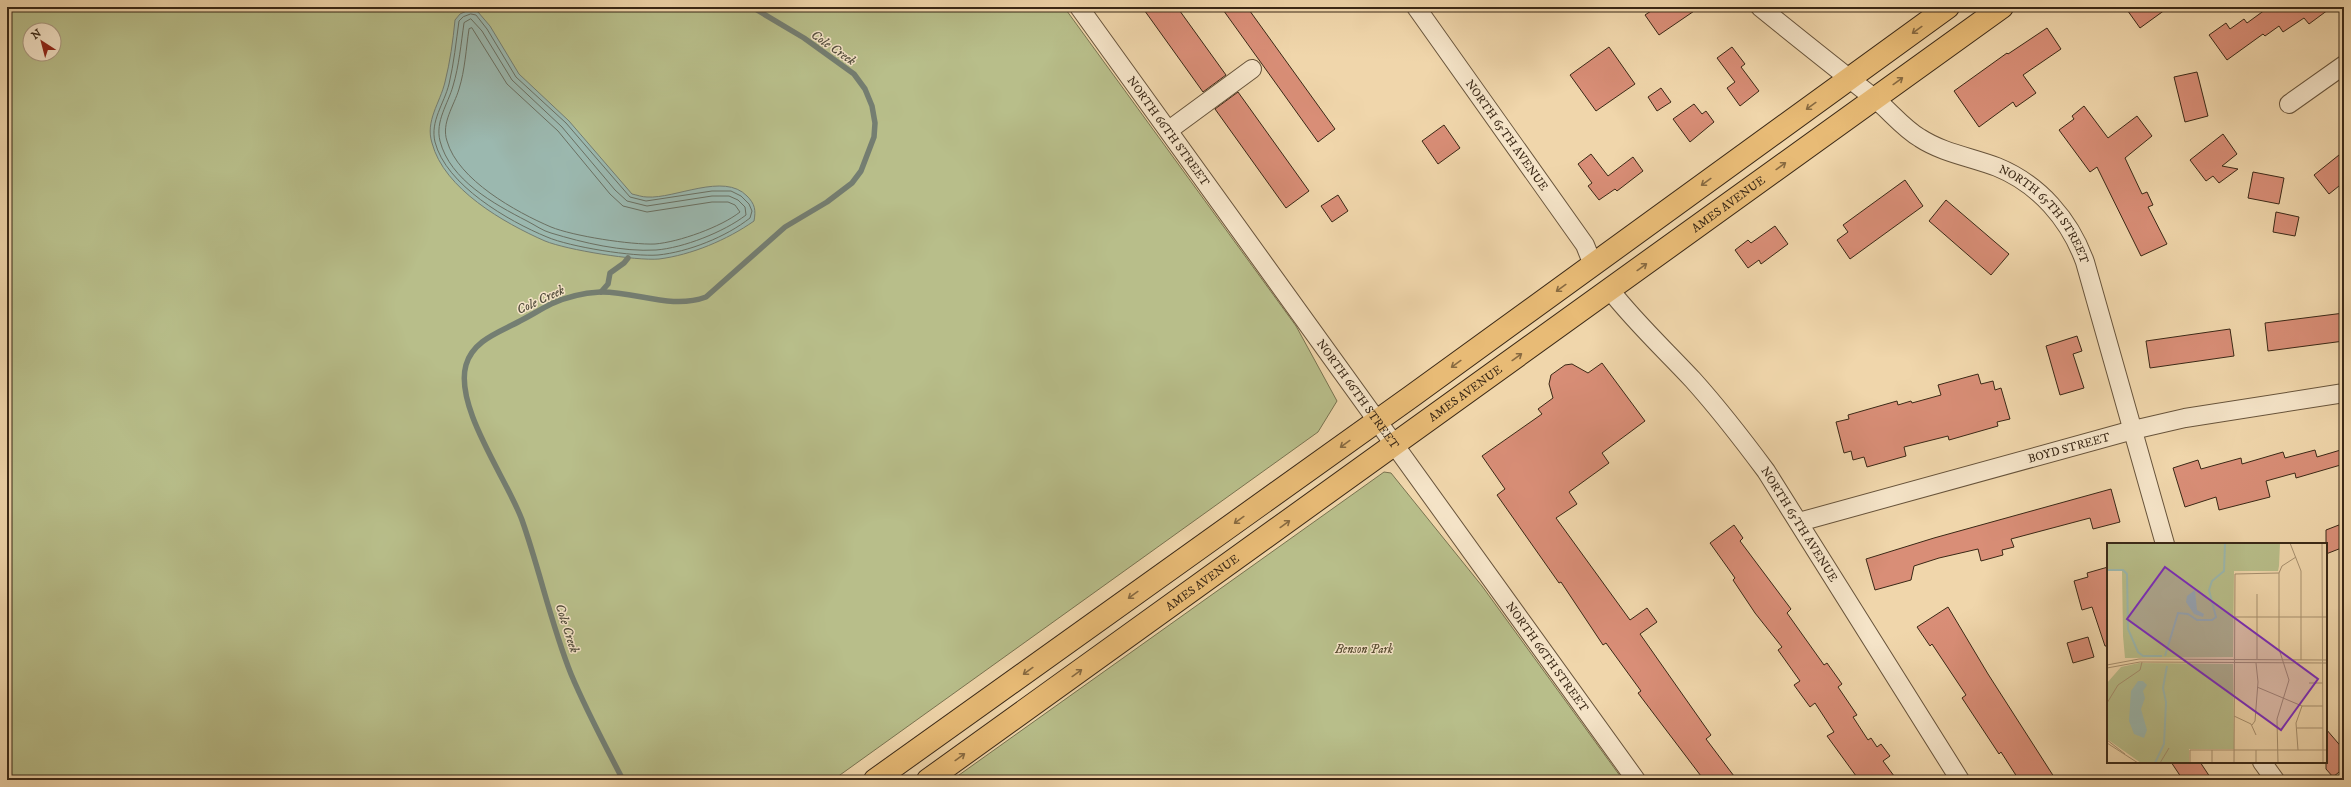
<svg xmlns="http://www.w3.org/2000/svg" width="2351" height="787" font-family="'IM FELL DW Pica',serif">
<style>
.green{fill:#b8be8a;stroke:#797350;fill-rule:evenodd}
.water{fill:#9bb8af;stroke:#747e72}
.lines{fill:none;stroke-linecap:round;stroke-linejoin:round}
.shore{stroke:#6a7062;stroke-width:1}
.stream{stroke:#747e72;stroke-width:5.5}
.building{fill:#d98e77;stroke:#3a2816}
.minor-casing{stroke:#68543b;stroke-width:20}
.major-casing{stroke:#3a2816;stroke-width:24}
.minor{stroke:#f5e4c8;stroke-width:18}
.major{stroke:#e8bb76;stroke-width:22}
.oneway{stroke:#886a41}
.labels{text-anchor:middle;stroke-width:3;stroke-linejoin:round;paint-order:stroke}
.street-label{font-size:12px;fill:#3a2816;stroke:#f5e4c8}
.park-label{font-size:12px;font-style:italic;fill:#5a4e33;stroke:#f5e4c8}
.water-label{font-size:13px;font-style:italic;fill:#524c3c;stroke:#f5e4c8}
.inset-river{fill:none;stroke:#9bb8af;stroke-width:2}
.inset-road{fill:none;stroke:#a7906f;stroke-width:1}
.view{fill:#7b2cbf;fill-opacity:0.15;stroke:#7b2cbf;stroke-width:2}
.inset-edge{fill:none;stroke:#3a2816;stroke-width:2}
</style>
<rect width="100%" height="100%" fill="#f0d6ab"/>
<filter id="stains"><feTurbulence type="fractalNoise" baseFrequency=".005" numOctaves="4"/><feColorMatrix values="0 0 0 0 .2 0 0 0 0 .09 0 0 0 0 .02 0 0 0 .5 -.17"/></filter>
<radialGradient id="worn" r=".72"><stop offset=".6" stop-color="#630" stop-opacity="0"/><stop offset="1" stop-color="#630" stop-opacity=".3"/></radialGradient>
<g class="green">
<path d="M7,7H1064L1296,326L1337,401L1318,432L833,780H7ZM30,30H54V54H30Z"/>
<polygon points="1384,472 1391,473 1482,586 1623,780 952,780"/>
</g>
<path class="water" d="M471,9L478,12L490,26L519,74L569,121L632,194C637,195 642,197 647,197C675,199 724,172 747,196C755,204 756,210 754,221C727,240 691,255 659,259C636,261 567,250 545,241C504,223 444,189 432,143C425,121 440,103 445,82C450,62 453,41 455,20L460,14Z"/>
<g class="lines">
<g class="shore">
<path d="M471,14L476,15L487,29L516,77L566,123L630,197L646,201L712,191H731L741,196L749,204L752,211L750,218C726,237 688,252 658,255C634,257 570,247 547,237C508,221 446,185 435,142C430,121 444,104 449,84C454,63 456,42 459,21L463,17Z"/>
<path d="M471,19L482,31L512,80L562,127L615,190L627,201L647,206L712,196H729L738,200L745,207L746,215C724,232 683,248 656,250C622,252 584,243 551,233C543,231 535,225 527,221C494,204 450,180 440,141C435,121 448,104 453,86C459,66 461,44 464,23Z"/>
<path d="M472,28L507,84L558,131L610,194L623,206L647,212L712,202H728L735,205L740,212C721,227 679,242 655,244C631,245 573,236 551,227C516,212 458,180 447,141C441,123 454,106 459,89C465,70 466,49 469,29Z"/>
</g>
<g class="stream">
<polyline points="601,292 608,284 610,273 624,263 628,258"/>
<path d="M623,780C605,745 586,710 571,674C551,624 540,571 522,520C507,479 454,407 466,365C473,340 500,332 520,321C530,316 541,309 551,304C566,297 583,293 600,292C635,291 671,310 706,297L785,227L827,202L852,183L861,171L874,137L875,123L872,106L865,89L854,74L804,38L752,7"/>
</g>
</g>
<g class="building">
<polygon points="1142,7 1177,7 1226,75 1203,92"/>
<polygon points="1221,7 1247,7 1335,129 1318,142"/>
<polygon points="1657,7 1700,7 1659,35 1645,15"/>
<polygon points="2125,7 2169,7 2140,28"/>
<polygon points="2269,7 2332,7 2309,24 2304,18 2283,32 2279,26 2265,36 2263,34 2227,60 2209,35 2226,23 2230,29 2244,19 2247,23"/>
<polygon points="2047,28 2061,49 2023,75 2036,93 2016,107 2013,102 1979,127 1954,91 2007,53 2008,54"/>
<polygon points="1609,47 1635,84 1596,111 1570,75"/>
<polygon points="1732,47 1745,64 1741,67 1759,91 1740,106 1727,88 1735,82 1717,58"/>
<polygon points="2197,72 2208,116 2185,122 2174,77"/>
<polygon points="1661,88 1671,102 1657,111 1648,97"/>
<polygon points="1238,92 1309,191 1286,208 1215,109"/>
<polygon points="1694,104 1702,114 1706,111 1714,122 1690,142 1673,119"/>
<polygon points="2084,106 2108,138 2137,116 2152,136 2125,158 2142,194 2147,192 2153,205 2148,207 2167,244 2141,256 2097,167 2090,172 2059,130 2074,119 2072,116"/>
<polygon points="1444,125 1460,148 1438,164 1422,141"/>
<polygon points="2223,134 2237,154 2222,166 2238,169 2219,183 2213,176 2206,181 2190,160"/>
<polygon points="2344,151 2344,182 2329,194 2314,175"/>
<polygon points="1591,154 1608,176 1633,157 1643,171 1617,191 1615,189 1599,200 1588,186 1592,183 1578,164"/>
<polygon points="2253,172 2284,178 2279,204 2248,198"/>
<polygon points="1905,180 1923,206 1850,259 1837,240 1848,232 1843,225"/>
<polygon points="1338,195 1348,211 1332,222 1321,206"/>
<polygon points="1946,200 2009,254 1991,275 1929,221"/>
<polygon points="2276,212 2299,217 2295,236 2273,232"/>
<polygon points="1775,226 1788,244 1761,264 1759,260 1748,268 1735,250 1748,240 1751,243"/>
<polygon points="2344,313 2344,341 2268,351 2265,323"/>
<polygon points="2230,329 2234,356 2150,368 2146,341"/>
<polygon points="2077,336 2082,351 2073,354 2084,388 2060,395 2046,346"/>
<polygon points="1602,363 1645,421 1602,453 1609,463 1569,492 1577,504 1556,518 1630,620 1647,608 1657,622 1640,634 1711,735 1706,739 1737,780 1704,780 1638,693 1641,691 1606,643 1603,645 1561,582 1559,583 1497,495 1505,489 1482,456 1542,414 1538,409 1553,398 1549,384 1551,375 1565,365 1572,364 1588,373"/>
<polygon points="1978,374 1981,384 1993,381 1995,390 2001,388 2010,419 1997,422 1998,426 1949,440 1948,436 1904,447 1906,456 1867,467 1864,457 1853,460 1851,451 1844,453 1836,422 1849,419 1848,415 1897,401 1898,405 1911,401 1912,403 1941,395 1938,385"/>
<polygon points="2344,449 2344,464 2296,478 2295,473 2266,481 2270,497 2219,510 2216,497 2185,507 2173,468 2198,460 2201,469 2241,458 2242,464 2283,452 2285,458 2315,450 2317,457"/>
<polygon points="2111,489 2120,522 2093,529 2090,518 2011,539 2014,547 2002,550 2003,555 1981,561 1978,549 1939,558 1914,566 1911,580 1875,590 1866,559 1934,538"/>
<polygon points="2344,523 2344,547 2326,554 2326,530"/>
<polygon points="1734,525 1743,538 1740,541 1791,609 1787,613 1824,665 1827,663 1842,684 1838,687 1857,715 1853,717 1868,740 1871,738 1877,747 1881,744 1890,756 1883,761 1897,780 1859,780 1827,736 1834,732 1815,703 1810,707 1794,685 1800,681 1778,650 1782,647 1755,613 1733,580 1735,578 1710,543"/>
<polygon points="2108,567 2108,646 2105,646 2092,607 2082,610 2074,581 2088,577 2087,573"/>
<polygon points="1948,607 1988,674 2056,780 2019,780 2001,752 1999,754 1962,698 1966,695 1932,644 1930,646 1917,627"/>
<polygon points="2088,637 2094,657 2073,663 2067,643"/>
<polygon points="2326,729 2344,750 2344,768 2333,777 2326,769"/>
<polygon points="2171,762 2200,762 2212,780 2183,780"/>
</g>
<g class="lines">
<g class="minor-casing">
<g id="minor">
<path id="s1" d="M1079,7L1636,780"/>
<path id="s2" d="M1416,7L1585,245L1593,265"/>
<path id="s3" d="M1760,7C1798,38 1836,68 1874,98C1890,111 1903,128 1920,138C1943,153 1971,157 1997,167C2039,184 2070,220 2085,262L2165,544"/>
<polyline points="2289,104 2344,65"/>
<polyline points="1169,130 1252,69"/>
<path id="s4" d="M1610,290C1635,322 1665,350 1693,380C1719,409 1743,440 1766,471L1960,780"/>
<path id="s5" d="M1799,522L2133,430L2185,418L2344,393"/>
<polyline points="2262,762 2275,780"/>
</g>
</g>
<g class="major-casing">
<g id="major">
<polyline points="875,780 1412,396 1948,7"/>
<path id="s6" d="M928,780L2002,7"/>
</g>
</g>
<use href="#minor" class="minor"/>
<use href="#major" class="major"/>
</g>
<defs><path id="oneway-shaft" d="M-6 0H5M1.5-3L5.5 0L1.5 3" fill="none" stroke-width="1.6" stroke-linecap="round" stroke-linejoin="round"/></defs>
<g class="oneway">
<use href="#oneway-shaft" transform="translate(1917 30) rotate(144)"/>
<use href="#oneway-shaft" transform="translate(1898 81) rotate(-36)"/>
<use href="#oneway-shaft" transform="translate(1811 106) rotate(144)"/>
<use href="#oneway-shaft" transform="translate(1781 166) rotate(-36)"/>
<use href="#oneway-shaft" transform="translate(1706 182) rotate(144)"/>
<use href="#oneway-shaft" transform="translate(1642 267) rotate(-36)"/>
<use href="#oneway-shaft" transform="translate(1561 288) rotate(144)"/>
<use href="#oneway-shaft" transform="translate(1517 357) rotate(-36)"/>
<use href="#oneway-shaft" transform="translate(1456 364) rotate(144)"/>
<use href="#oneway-shaft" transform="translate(1345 444) rotate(144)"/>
<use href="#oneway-shaft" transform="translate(1239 520) rotate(144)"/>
<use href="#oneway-shaft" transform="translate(1285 524) rotate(-36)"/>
<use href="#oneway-shaft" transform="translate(1133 595) rotate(144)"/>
<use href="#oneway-shaft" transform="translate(1028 671) rotate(144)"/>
<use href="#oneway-shaft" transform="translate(1077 673) rotate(-36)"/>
<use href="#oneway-shaft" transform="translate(960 757) rotate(-36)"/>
</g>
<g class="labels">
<g class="street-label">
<text dy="4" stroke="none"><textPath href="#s1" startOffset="153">NORTH 66TH STREET</textPath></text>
<text dy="4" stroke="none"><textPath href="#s2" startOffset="157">NORTH 65TH AVENUE</textPath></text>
<text dy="4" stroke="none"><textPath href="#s6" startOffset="986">AMES AVENUE</textPath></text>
<text dy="4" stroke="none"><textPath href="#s3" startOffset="358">NORTH 65TH STREET</textPath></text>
<text dy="4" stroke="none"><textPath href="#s1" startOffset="477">NORTH 66TH STREET</textPath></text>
<text dy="4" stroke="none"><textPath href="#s6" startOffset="662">AMES AVENUE</textPath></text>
<text dy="4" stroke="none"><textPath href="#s5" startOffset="280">BOYD STREET</textPath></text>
<text dy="4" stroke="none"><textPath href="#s4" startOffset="302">NORTH 65TH AVENUE</textPath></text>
<text dy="4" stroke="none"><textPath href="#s6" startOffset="338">AMES AVENUE</textPath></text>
<text dy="4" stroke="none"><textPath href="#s1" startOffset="801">NORTH 66TH STREET</textPath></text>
</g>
<g class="park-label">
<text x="1364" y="653">Benson Park</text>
</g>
<g class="water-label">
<text transform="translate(834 47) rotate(35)" y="5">Cole Creek</text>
<text transform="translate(540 299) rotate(-25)" y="5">Cole Creek</text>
<text transform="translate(568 628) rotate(72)" y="5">Cole Creek</text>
</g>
</g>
<g transform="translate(2107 543)">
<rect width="220" height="220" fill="#f0d6ab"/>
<path d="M0,0H173L172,23L171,28H127L126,114L20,115H18L16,93L15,28H0ZM32,120L126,121L127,206H82V220H34L0,196V140L14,124Z" fill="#b8be8a"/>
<path d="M88,47L90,67L97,71L96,74L87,71L79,59L80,53ZM31,138H36L40,142L36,148L38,155L34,166L40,187L37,195L27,191L22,178L24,148Z" fill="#9bb8af"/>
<path class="inset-river" d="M0,27H16L20,31L21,86L31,109L36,113H55M58,113L71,70L81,71L90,77H105L109,74L102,47L105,38L117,28L118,0M48,220L57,201L59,159L56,145L60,123"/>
<path class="inset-road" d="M183,0L194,28V117M215,0L216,220M128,74H220M150,116V51M0,122L32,116L220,117M0,125L33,119L220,120M202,140H216M150,144L195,163H216M0,160L11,142L33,127L35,119M127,173L144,181L149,192M145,182L148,178L151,139L149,120M190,185H216M0,197L18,211M0,200L31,220M191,207L189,180L195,163M53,220L62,205M83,220V207H220M105,220V207M127,220L128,31L172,30M149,220V207M171,220L170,176L182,137L172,106V30L175,23L189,14"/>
<path class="view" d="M58,24L211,136L174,187L20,76Z"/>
<rect width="220" height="220" class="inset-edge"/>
</g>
<rect width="2351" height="787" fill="none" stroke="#f0d6ab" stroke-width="24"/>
<rect x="8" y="8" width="2335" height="771" fill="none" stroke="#3a2816" stroke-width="2"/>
<rect x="12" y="12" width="2327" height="763" fill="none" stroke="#3a2816"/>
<g transform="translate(42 42) rotate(324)"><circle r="19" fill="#f5e4c8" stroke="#aa9981"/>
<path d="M0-3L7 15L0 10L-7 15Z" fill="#8f2418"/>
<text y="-6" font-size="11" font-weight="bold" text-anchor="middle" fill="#3a2816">N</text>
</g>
<rect width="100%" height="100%" filter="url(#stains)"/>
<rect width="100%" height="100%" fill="url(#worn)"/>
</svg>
